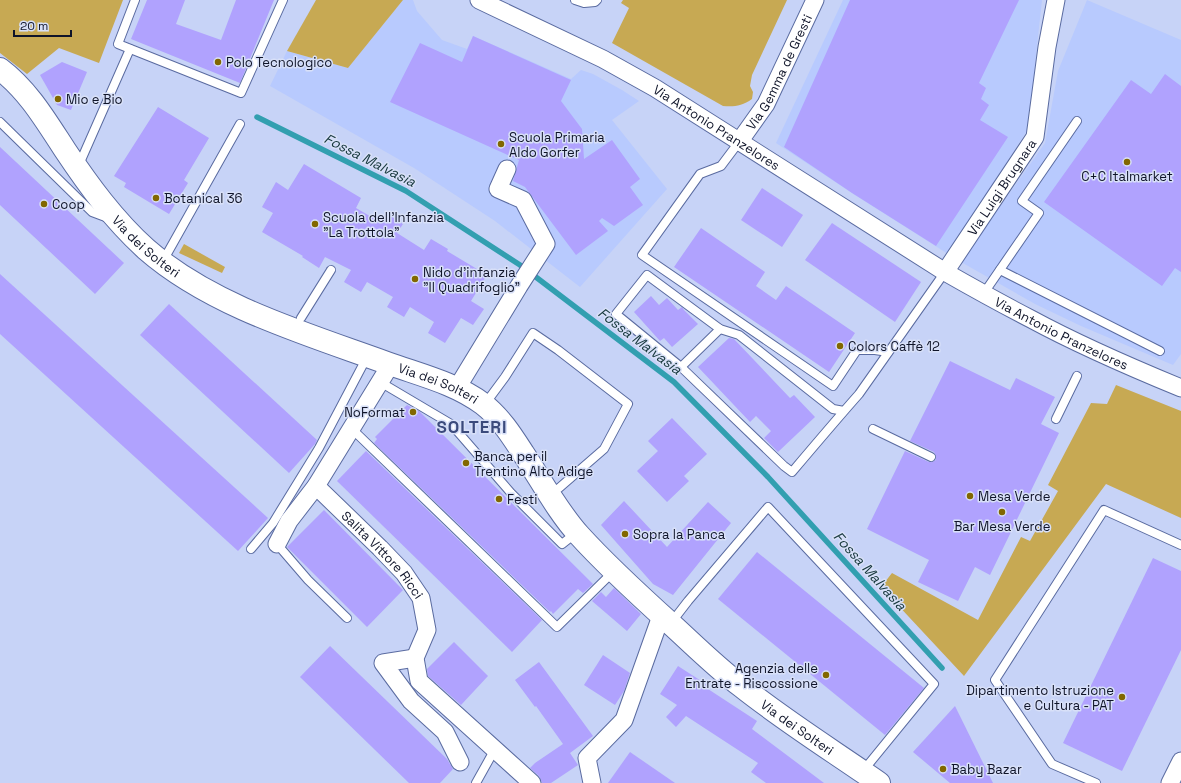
<svg xmlns="http://www.w3.org/2000/svg" width="1181" height="783" font-family="'Space Grotesk',sans-serif">
<style>
.built{fill:#b8cafe}
.green{fill:#c7a953}
.lines{fill:none;stroke-linecap:round;stroke-linejoin:round}
.stream{stroke:#329fb0;stroke-width:5.5}
.building{fill:#b0a2fe}
.lane-casing{stroke:#5a6ba0;stroke-width:10}
.street-casing{stroke:#5a6ba0;stroke-width:19}
.secondary-casing{stroke:#5a6ba0;stroke-width:24}
.lane{stroke:#fff;stroke-width:8}
.street{stroke:#fff;stroke-width:17}
.secondary{stroke:#fff;stroke-width:22}
.poi-dot{fill:#826700;stroke:#d8e0f8;stroke-width:1.5}
.labels{text-anchor:middle;stroke-width:3;stroke-linejoin:round;paint-order:stroke}
.poi-label{font-size:13px;fill:#0f1429;stroke:#d8e0f8;text-anchor:start}
.street-label{font-size:13px;fill:#0f1429;stroke:#d8e0f8}
.water-label{font-size:14px;font-style:italic;fill:#15363b;stroke:#d8e0f8}
.district-label{font-size:17px;font-weight:bold;letter-spacing:1px;fill:#3b4a7c;stroke:#d8e0f8}
</style>
<rect width="100%" height="100%" fill="#c7d3f7"/>
<g class="built">
<polygon points="403,0 413,0 417,11 442,40 467,49 473,36 571,79 581,70 593,74 622,90 639,101 612,120 667,189 580,287 495,221 414,168 270,86 287,51 348,68"/>
<polygon points="843,0 1042,0 1028,129 948,254 852,193 776,143"/>
<polygon points="1087,0 1181,40 1181,354 1173,365 1081,326 1035,304 961,262 1045,143 1058,71"/>
</g>
<g class="green">
<polygon points="0,0 123,0 99,63 59,48 27,74 0,53"/>
<polygon points="316,0 403,0 348,68 287,51"/>
<path d="M623,0H787L752,75L750,86L753,92L752,99C742,106 734,107 723,106L612,43L629,8L621,3Z"/>
<polygon points="184,244 225,267 222,273 179,253"/>
<polygon points="1116,385 1181,411 1181,518 1106,484 964,676 881,587 892,573 978,620 1021,537 1030,541 1058,491 1048,485 1091,403 1107,404"/>
</g>
<g class="lines">
<polyline class="stream" points="257,117 406,191 520,265 674,382 768,477 942,668"/>
</g>
<g class="building">
<polygon points="147,0 185,0 176,24 221,40 236,0 274,0 240,83 131,39"/>
<polygon points="850,0 1019,0 979,83 986,88 981,99 989,105 980,120 1008,137 936,246 852,193 784,147"/>
<polygon points="473,36 571,80 561,101 582,129 584,159 612,140 640,179 630,187 643,205 614,226 602,218 599,221 608,231 576,255 525,187 513,181 519,160 390,102 420,43 462,62"/>
<polygon points="62,62 87,72 71,110 57,105 40,75"/>
<polygon points="1165,74 1181,86 1181,272 1175,268 1162,286 1044,202 1131,80 1151,94"/>
<polygon points="158,107 209,138 184,180 188,183 169,214 124,187 126,183 114,176"/>
<polygon points="0,147 124,263 95,294 0,205"/>
<polygon points="304,164 361,198 356,208 380,222 386,213 403,224 397,233 424,250 431,239 448,249 447,251 487,275 471,301 484,309 473,325 461,318 445,343 428,333 434,322 410,307 404,317 387,307 393,297 367,282 361,292 344,282 351,270 325,257 319,268 302,257 303,256 262,232 273,213 262,207 276,182 288,190"/>
<polygon points="762,188 803,215 782,247 741,220"/>
<polygon points="832,223 921,282 895,322 805,260"/>
<polygon points="701,228 765,272 756,286 776,300 786,286 855,333 829,372 674,267"/>
<polygon points="0,274 268,518 238,551 0,334"/>
<polygon points="651,296 659,305 667,298 678,310 682,307 684,310 698,324 672,347 664,338 660,341 634,312"/>
<polygon points="169,304 317,440 315,444 289,473 140,335"/>
<polygon points="729,338 734,339 790,398 794,395 815,417 778,452 764,438 771,431 756,416 750,422 698,367"/>
<polygon points="950,361 1010,390 1016,378 1055,397 1041,424 1059,433 990,575 975,567 958,601 918,582 929,560 867,529 905,451 929,462 932,462 936,460 936,456 934,452 910,441"/>
<polygon points="407,405 419,411 593,584 583,593 578,589 553,614 551,611 550,612 374,443 377,439 375,437"/>
<polygon points="672,418 707,454 684,476 689,481 667,502 637,471 658,451 648,441"/>
<polygon points="366,451 542,620 512,652 337,481"/>
<polygon points="624,501 667,547 708,502 731,523 673,595 653,584 601,525"/>
<polygon points="324,510 403,590 367,627 287,547"/>
<polygon points="757,552 924,688 885,735 718,599"/>
<polygon points="1153,558 1181,571 1181,650 1122,771 1063,743"/>
<polygon points="614,588 641,614 627,631 592,601 601,592 606,597"/>
<polygon points="454,642 488,676 461,705 428,676 427,669"/>
<polygon points="330,646 447,759 453,769 440,783 409,783 300,677"/>
<polygon points="603,655 630,673 624,691 615,705 584,685"/>
<polygon points="539,662 593,736 570,753 578,765 551,783 542,783 539,776 530,768 535,763 563,744 536,706 535,707 515,680"/>
<polygon points="678,666 709,686 708,689 757,721 752,729 824,783 766,783 751,772 758,763 686,716 676,727 666,717 677,705 660,694"/>
<polygon points="955,706 993,783 950,783 913,752"/>
<polygon points="630,752 675,783 608,783"/>
</g>
<g class="lines">
<g class="lane-casing">
<g id="lane">
<polyline points="135,0 118,44 241,93 283,0"/>
<polyline points="575,0 584,3 595,2 597,0"/>
<polyline points="0,122 92,212 108,218"/>
<polyline points="739,142 721,166 700,174 642,255 833,386 857,350 875,350 888,352"/>
<polyline points="78,167 130,49"/>
<polyline points="163,261 240,124"/>
<polyline points="1000,270 1160,351"/>
<polyline points="984,293 1039,213 1022,201 1077,121"/>
<polyline points="301,318 331,270"/>
<polyline points="681,367 720,329"/>
<polyline points="380,382 451,424 511,493 562,544 576,533"/>
<polyline points="485,404 505,377 533,333 558,350 628,404 604,449 559,488 550,493"/>
<path d="M844,411L833,409L739,335L720,329L647,275L616,314L681,367L784,466L792,472C814,446 836,420 859,394L945,272"/>
<polyline points="1056,419 1077,376"/>
<polyline points="352,429 557,627 614,571"/>
<polyline points="873,429 931,457"/>
<polyline points="277,544 308,580 347,618"/>
<polyline points="251,549 273,523 319,448 367,357"/>
<polyline points="671,623 688,601 768,507 934,684 863,771"/>
<polyline points="476,783 495,749"/>
<polyline points="1096,783 1052,764 995,680 1104,510 1181,545"/>
</g>
</g>
<g class="street-casing">
<g id="street">
<path id="s1" d="M479,0L603,59L655,88L945,272C973,288 1002,304 1031,319C1079,345 1130,367 1181,388"/>
<path id="s2" d="M739,142L766,104L815,0"/>
<path id="s3" d="M945,272L1035,137L1047,47L1056,0"/>
<polyline points="457,388 519,286 546,244 523,200 498,189 507,169"/>
<path id="s4" d="M316,486L380,548L404,573L421,598L427,630L415,658L419,681L532,783"/>
<polyline points="277,544 289,521 316,486 391,364"/>
<polyline points="415,658 383,663 411,701 445,732 460,762"/>
<polyline points="592,783 587,758 624,720 661,616"/>
<polyline points="1170,783 1181,761"/>
</g>
</g>
<g class="secondary-casing">
<g id="secondary">
<path id="s5" d="M0,69C28,90 46,121 65,150C89,186 114,220 146,249C211,306 307,334 387,363C420,375 455,383 483,404C500,417 512,436 523,453C541,480 558,512 579,535C608,567 640,596 671,624C694,645 716,667 741,686C785,721 833,751 879,783"/>
</g>
</g>
<use href="#lane" class="lane"/>
<use href="#street" class="street"/>
<use href="#secondary" class="secondary"/>
</g>
<g class="poi-dot">
<circle cx="218" cy="62" r="4"/>
<circle cx="58" cy="99" r="4"/>
<circle cx="501" cy="144" r="4"/>
<circle cx="1127" cy="162" r="4"/>
<circle cx="156" cy="198" r="4"/>
<circle cx="44" cy="204" r="4"/>
<circle cx="315" cy="224" r="4"/>
<circle cx="415" cy="279" r="4"/>
<circle cx="840" cy="346" r="4"/>
<circle cx="413" cy="412" r="4"/>
<circle cx="466" cy="463" r="4"/>
<circle cx="970" cy="496" r="4"/>
<circle cx="499" cy="499" r="4"/>
<circle cx="1002" cy="512" r="4"/>
<circle cx="625" cy="534" r="4"/>
<circle cx="826" cy="675" r="4"/>
<circle cx="1122" cy="697" r="4"/>
<circle cx="943" cy="769" r="4"/>
</g>
<g class="labels">
<g class="poi-label">
<text x="226" y="67">Polo Tecnologico</text>
<text x="66" y="104">Mio e Bio</text>
<text x="509" y="142">Scuola Primaria<tspan x="509" dy="15">Aldo Gorfer</tspan></text>
<text x="1127" y="181" text-anchor="middle">C+C Italmarket</text>
<text x="164" y="203">Botanical 36</text>
<text x="52" y="209">Coop</text>
<text x="323" y="222">Scuola dell'Infanzia<tspan x="323" dy="15">"La Trottola"</tspan></text>
<text x="423" y="277">Nido d'infanzia<tspan x="423" dy="15">"Il Quadrifoglio"</tspan></text>
<text x="848" y="351">Colors Caffè 12</text>
<text x="405" y="417" text-anchor="end">NoFormat</text>
<text x="474" y="461">Banca per il<tspan x="474" dy="15">Trentino Alto Adige</tspan></text>
<text x="978" y="501">Mesa Verde</text>
<text x="507" y="504">Festi</text>
<text x="1002" y="531" text-anchor="middle">Bar Mesa Verde</text>
<text x="633" y="539">Sopra la Panca</text>
<text x="818" y="673" text-anchor="end">Agenzia delle<tspan x="818" dy="15">Entrate - Riscossione</tspan></text>
<text x="1114" y="695" text-anchor="end">Dipartimento Istruzione<tspan x="1114" dy="15">e Cultura - PAT</tspan></text>
<text x="951" y="774">Baby Bazar</text>
</g>
<g class="street-label">
<text dy="5" stroke="none"><textPath href="#s2" startOffset="81">Via Gemma de Gresti</textPath></text>
<text dy="5" stroke="none"><textPath href="#s1" startOffset="270">Via Antonio Pranzelores</textPath></text>
<text dy="5" stroke="none"><textPath href="#s3" startOffset="102">Via Luigi Brugnara</textPath></text>
<text dy="5" stroke="none"><textPath href="#s5" startOffset="231">Via dei Solteri</textPath></text>
<text dy="5" stroke="none"><textPath href="#s1" startOffset="672">Via Antonio Pranzelores</textPath></text>
<text dy="5" stroke="none"><textPath href="#s5" startOffset="556">Via dei Solteri</textPath></text>
<text dy="5" stroke="none"><textPath href="#s4" startOffset="96">Salita Vittore Ricci</textPath></text>
<text dy="5" stroke="none"><textPath href="#s5" startOffset="1060">Via dei Solteri</textPath></text>
</g>
<g class="water-label">
<text transform="translate(370 160) rotate(27)" y="5">Fossa Malvasia</text>
<text transform="translate(640 341) rotate(37)" y="5">Fossa Malvasia</text>
<text transform="translate(870 571) rotate(48)" y="5">Fossa Malvasia</text>
</g>
<g class="district-label">
<text x="472" y="433">SOLTERI</text>
</g>
</g>
<path d="M14 30v6h57v-6" fill="none" stroke="#0f1429" stroke-width="2"/>
<text x="20" y="30" font-size="12" fill="#0f1429" stroke="#d8e0f8" stroke-width="3" paint-order="stroke">20 m</text>
</svg>
